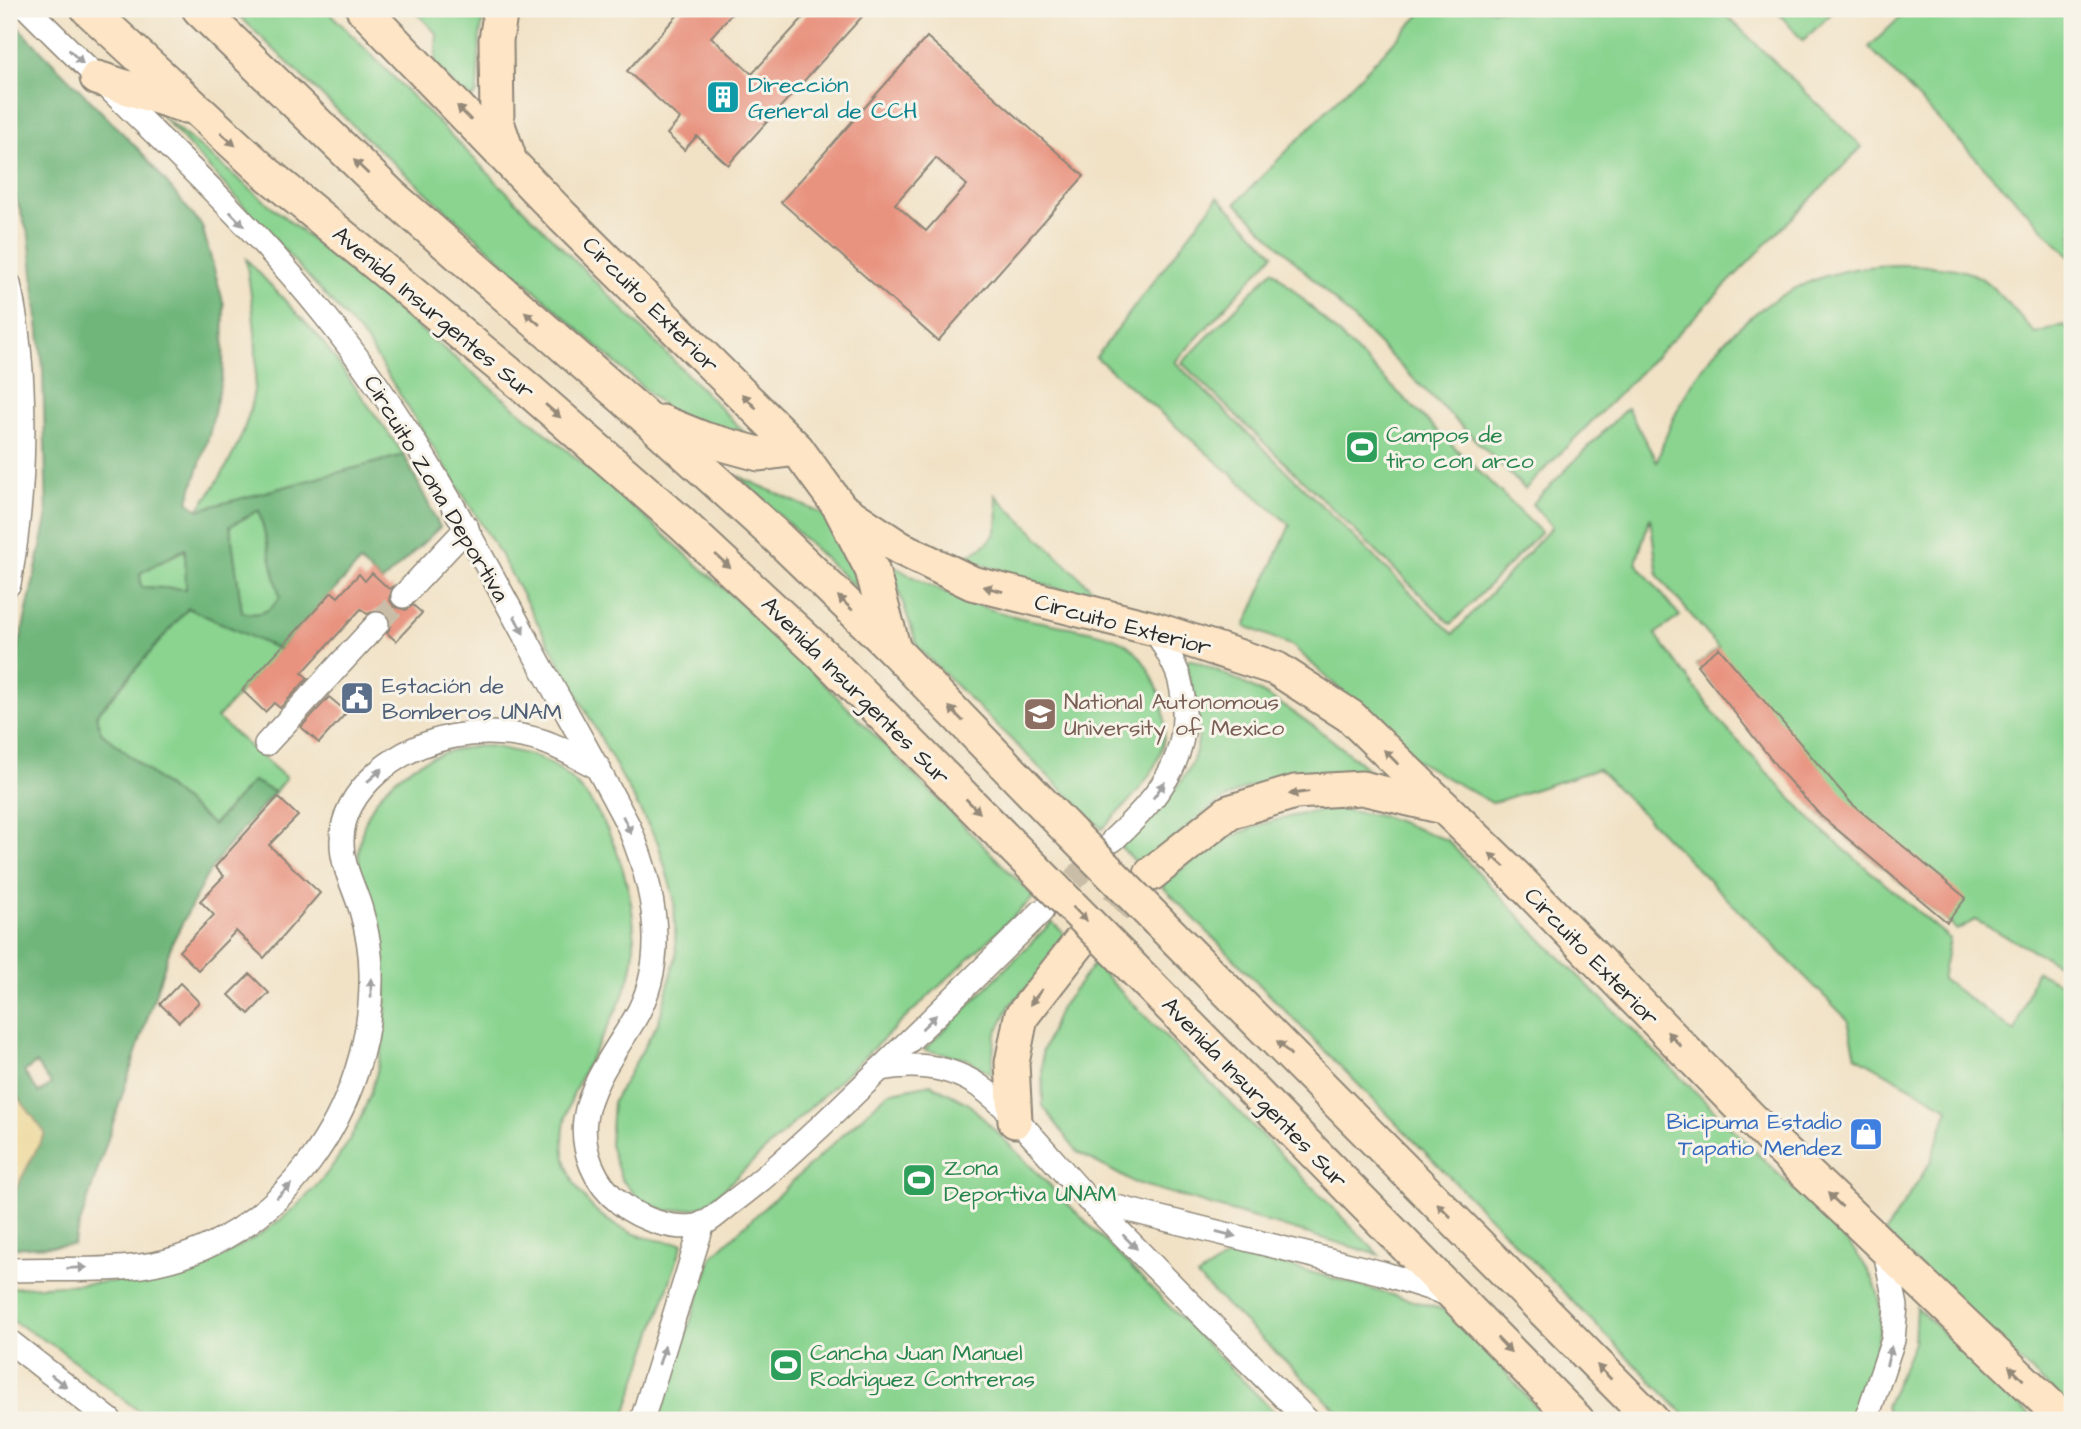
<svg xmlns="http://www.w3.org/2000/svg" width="2081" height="1429" font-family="'Architects Daughter',sans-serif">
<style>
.green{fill:#8ad490;stroke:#5a805e;stroke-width:2}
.forest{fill:#6fb67a;stroke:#4d7052;stroke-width:2;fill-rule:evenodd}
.sand{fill:#eeda9e;stroke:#8c8264;stroke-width:2}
.building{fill:#e8937f;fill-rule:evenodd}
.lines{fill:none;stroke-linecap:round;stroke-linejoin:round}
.street-tunnel{stroke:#c9bda7;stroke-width:23;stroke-dasharray:23 11;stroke-linecap:butt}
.secondary-tunnel{stroke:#c9bda7;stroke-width:33;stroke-dasharray:33 17;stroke-linecap:butt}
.street-casing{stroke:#8e8678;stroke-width:26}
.secondary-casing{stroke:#8e8678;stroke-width:37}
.street{stroke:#fff;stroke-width:23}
.secondary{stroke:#fde5c5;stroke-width:33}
.secondary-bridge-casing{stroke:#8e8678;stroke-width:37;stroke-linecap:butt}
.secondary-bridge{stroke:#fde5c5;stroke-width:33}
.oneway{fill:#a0a0a0}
.oneway2{fill:#948878}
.labels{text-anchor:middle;stroke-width:6;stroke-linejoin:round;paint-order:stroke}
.culture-label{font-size:23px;fill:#0d838f;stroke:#f7f3e8;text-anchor:start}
.street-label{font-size:23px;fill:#2b2b2b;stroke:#f7f3e8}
.leisure-label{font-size:23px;fill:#27864d;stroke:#f7f3e8;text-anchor:start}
.service-label{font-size:23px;fill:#4e5e75;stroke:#f7f3e8;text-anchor:start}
.education-label{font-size:23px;fill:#785e54;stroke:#f7f3e8;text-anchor:start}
.shop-label{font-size:23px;fill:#366cbe;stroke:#f7f3e8;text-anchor:end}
</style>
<rect width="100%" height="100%" fill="#f7f3e8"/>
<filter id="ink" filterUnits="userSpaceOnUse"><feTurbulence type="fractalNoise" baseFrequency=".0143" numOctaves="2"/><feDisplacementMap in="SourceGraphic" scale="14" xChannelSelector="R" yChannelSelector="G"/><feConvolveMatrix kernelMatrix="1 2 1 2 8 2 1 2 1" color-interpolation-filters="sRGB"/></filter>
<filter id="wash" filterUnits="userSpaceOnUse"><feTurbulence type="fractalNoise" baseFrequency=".00686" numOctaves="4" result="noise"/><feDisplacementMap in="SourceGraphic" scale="28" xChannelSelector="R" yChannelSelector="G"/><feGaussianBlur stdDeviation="1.57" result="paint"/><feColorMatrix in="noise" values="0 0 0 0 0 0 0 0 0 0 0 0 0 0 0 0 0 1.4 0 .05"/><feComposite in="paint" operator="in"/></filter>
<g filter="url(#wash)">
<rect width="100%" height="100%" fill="#f1e2c6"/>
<g class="green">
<polygon points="232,9 326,9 753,441 670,412 366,138"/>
<polygon points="413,9 485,9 480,36 477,93 468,101 435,65 437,34"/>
<polygon points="1426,9 1720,9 1862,147 1525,489 1236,203"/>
<polygon points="1775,9 1836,9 1803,41"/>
<polygon points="1909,9 2072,9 2072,259 1869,47"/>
<polygon points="162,116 610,486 781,640 1034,897 710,1202 697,1208 667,1211 640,1200 621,1179 610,1145 613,1102 659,1021 676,955 674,898 658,843 499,552 365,339"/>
<path d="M1218,197L1274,254L1175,362L1453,634L1552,527L1532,504L1627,408L1657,462C1691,348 1781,262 1905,265C1928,266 1959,266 1979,277C1993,284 2023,320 2036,334L2064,325L2072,334V971L1975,920L1957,930L1821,816L1697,665L1719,648L1658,576L1650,517L1636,563L1680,616L1655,634L1723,725L1818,827L1950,939L1942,979L2015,1032L2036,971L2072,989V1410L1885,1233L1931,1161L1948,1108L1856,1056L1848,1020L1598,769L1492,803L1417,761L1293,646L1245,626L1290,525L1096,357Z"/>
<path d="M246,259L319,337L404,455L198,510C267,415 262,370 246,259Z"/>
<polygon points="1273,270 1541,532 1451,624 1182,363"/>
<polygon points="738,476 825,515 855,573 856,588"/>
<path d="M995,495L1099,596L1054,588L962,558C996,542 1003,532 995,495Z"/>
<path d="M259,510L280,597C270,612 259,617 242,612L230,525Z"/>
<polygon points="186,549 186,589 141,587 140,573"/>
<path d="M890,564C930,588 971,605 1017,617C1044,624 1105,630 1126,644C1140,653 1151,672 1157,687C1182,750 1144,787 1102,829L918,648Z"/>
<polygon points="188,608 280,650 217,718 286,778 275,792 253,781 213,825 101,732 96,716"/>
<path d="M1189,659C1261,686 1320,726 1377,778C1321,770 1259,772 1211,808C1187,826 1165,849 1142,869L1119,845C1184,781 1220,763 1185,665Z"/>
<path d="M489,746C515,751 541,755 563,772C614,811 646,914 630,975C609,1052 517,1127 592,1207C615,1231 651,1242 683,1243L623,1420H150L59,1349L9,1319V1288C62,1284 120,1285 172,1272C298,1241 384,1134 386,1003C386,970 380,940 372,909C366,888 356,868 359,847C368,781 428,747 489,746Z"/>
<path d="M1337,809L1386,817L1447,840L1540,938L1850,1245C1860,1258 1870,1271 1876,1287C1890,1327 1867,1385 1849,1420H1690L1162,886C1217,836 1263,817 1337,809Z"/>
<polygon points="1052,922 1072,941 1010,1005 995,1036 991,1074 967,1059 924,1050"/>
<polygon points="1094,964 1379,1255 1133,1182 1077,1152 1043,1106 1042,1053 1059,1010"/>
<polygon points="931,1084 969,1104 1282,1420 658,1420 712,1256 888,1093"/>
<polygon points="1236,1251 1452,1312 1548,1420 1347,1420 1197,1277"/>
<polygon points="1916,1307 2035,1420 1890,1420 1886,1406 1914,1343"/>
</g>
<path class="forest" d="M9,18L142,153L202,226L224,305L223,371L210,432L188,501L198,510L404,455L440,527L382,582L360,562L280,650L188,608L96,715L101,732L213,825L253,781L275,792L227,847L206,877L172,943L73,1245L9,1248V1202L45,1133L9,1085V692L47,519L43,370L29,236L9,178ZM259,510L280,597C270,612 259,617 242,612L230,526ZM185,549L186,589L141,587L140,573ZM36,1063L51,1084L39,1093L24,1072Z"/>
<polygon class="sand" points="9,1085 45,1133 9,1202"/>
<g id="blocks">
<g class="building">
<polygon points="683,9 736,9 711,37 752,74 811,9 869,9 728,165 697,136 684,150 667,134 680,119 627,71"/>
<path d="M927,37L1084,176L938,341L781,202ZM936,158L967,185L926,231L895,204Z"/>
<polygon points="372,573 389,589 393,586 389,599 394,607 406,610 413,605 422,613 396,641 387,633 391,626 387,614 379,610 367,614 361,609 302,673 308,678 280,708 274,703 265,712 242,690 332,592 338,597 359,574 365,581"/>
<polygon points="1719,648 1852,804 1966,898 1947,922 1821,816 1782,773 1697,665"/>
<polygon points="329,697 347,712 319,743 301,727"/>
<polygon points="278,797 298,816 269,845 320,893 264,958 236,931 198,970 179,951 214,915 200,901 224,876 215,867"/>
<polygon points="250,974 269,993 249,1014 229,995"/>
<polygon points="180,983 199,1002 179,1022 160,1004"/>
</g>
</g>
</g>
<g filter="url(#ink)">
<use href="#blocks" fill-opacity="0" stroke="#8e8678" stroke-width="2"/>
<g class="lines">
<g class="street-tunnel">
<polyline points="377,624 403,596"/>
<polyline points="1049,904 1104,849"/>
</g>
<polyline class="secondary-tunnel" points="1079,943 1151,874"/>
<g class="street-casing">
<g id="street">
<path d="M28,9C127,109 235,203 323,313C408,418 472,537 535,655C566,712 599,769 629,827C654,887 670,960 634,1020C616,1050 590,1084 585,1119C581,1151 595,1184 620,1203C640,1219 679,1234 705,1223C714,1218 722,1210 730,1204C763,1180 792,1153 822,1125C896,1054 969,983 1042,911"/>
<path d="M9,284C29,376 26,491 9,584"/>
<polyline points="403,596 467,528"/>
<polyline points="266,744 377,624"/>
<path d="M1113,840C1163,793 1198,750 1179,677C1174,661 1162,644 1155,629"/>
<path d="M880,1069C912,1063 944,1065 973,1082C1010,1104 1057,1167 1089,1200C1160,1274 1234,1347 1307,1420"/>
<polyline points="1088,1200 1382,1273 1451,1295"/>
<path d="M9,1270C52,1268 98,1272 141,1266C281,1246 374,1107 371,973C371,952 367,930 361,910C354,886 341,865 342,840C342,812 358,790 378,772C423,734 485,724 542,741C561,747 580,759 599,768"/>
<polyline points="9,1341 110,1420"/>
<polyline points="642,1420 703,1223"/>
<polyline points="1866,1420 1893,1340 1896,1306 1884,1247"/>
</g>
</g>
<g class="secondary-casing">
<g id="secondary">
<polyline points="88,9 265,172 523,385 680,522 827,659 1036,870"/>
<polyline points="199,9 393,197 643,415 775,535 894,650 1072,834"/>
<polyline points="363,9 562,216 797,449 841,509 900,548 972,583 1155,629 1277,669 1350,716 1516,877 1780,1148 2065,1420"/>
<polyline points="501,9 496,40 497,122 508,154"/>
<polyline points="97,78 185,106"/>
<polyline points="662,422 704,439 759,454 797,449"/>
<polyline points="842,512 872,570 894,650"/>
<polyline points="1151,874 1229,812 1295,792 1362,788 1439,806"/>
<polyline points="1158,921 1652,1420"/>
<polyline points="1123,958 1577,1420"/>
<polyline points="1015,1121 1012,1063 1021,1017 1079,943"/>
</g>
</g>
<use href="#street" class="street"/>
<use href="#secondary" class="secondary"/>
<g class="secondary-bridge-casing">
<g id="secondary-bridge">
<polyline points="1072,834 1158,921"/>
<polyline points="1036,870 1123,958"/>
</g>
</g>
<use href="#secondary-bridge" class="secondary-bridge"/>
</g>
<defs><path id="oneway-solid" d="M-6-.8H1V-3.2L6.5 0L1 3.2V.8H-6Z" transform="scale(1.75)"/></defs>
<g class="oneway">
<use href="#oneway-solid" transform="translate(76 57) rotate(45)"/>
<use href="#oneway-solid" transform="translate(237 219) rotate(46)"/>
<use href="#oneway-solid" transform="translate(519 625) rotate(62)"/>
<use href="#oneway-solid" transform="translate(375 775) rotate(-41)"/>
<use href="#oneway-solid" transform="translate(1159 790) rotate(-54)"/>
<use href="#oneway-solid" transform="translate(627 825) rotate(65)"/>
<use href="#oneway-solid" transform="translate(371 988) rotate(-90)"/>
<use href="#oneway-solid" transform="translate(929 1022) rotate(-44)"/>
<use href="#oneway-solid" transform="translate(284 1191) rotate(-44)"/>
<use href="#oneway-solid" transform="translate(1226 1234) rotate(14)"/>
<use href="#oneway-solid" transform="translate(1130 1242) rotate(45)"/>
<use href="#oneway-solid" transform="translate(77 1268) rotate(-2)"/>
<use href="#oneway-solid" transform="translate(662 1355) rotate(-72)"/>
<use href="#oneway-solid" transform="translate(1889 1356) rotate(-76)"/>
<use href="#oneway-solid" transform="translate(59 1381) rotate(38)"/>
</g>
<g class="oneway2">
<use href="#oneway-solid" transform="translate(464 113) rotate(-134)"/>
<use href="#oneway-solid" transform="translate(228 139) rotate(42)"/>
<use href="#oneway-solid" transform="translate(361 167) rotate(-136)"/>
<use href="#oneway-solid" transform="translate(532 318) rotate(-139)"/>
<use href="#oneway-solid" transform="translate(749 401) rotate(-135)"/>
<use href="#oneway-solid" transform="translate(553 411) rotate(41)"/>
<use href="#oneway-solid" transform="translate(723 561) rotate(42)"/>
<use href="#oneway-solid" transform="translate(993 589) rotate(-165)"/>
<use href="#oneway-solid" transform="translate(845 603) rotate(-136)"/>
<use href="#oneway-solid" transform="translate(956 714) rotate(-134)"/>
<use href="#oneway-solid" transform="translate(1391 757) rotate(-135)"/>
<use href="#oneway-solid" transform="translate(1299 793) rotate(172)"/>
<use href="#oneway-solid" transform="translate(973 806) rotate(45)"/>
<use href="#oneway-solid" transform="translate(1497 860) rotate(-138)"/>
<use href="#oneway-solid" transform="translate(1080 914) rotate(45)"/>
<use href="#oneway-solid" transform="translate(1036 997) rotate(128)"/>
<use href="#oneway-solid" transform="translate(1674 1039) rotate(-134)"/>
<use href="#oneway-solid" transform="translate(1284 1048) rotate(-135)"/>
<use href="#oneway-solid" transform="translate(1835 1200) rotate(-136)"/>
<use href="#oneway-solid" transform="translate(1444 1210) rotate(-135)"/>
<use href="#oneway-solid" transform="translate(1504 1345) rotate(46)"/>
<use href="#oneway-solid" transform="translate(1604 1372) rotate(-135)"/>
<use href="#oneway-solid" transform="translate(2016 1373) rotate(-136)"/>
</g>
</g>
<defs>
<g id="building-square" transform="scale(1.75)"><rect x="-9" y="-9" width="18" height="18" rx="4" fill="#0f9aa8" stroke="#f7f3e8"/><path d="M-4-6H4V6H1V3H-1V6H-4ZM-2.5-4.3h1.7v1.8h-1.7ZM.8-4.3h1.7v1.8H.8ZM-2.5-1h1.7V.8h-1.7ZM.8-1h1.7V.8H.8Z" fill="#fff"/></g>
<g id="stadium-square" transform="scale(1.75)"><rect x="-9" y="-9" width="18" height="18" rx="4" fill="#2e9e5b" stroke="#f7f3e8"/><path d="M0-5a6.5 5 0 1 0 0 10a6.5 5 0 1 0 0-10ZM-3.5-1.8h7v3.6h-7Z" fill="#fff"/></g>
<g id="civic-square" transform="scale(1.75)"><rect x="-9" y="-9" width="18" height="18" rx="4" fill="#5c6f8a" stroke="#f7f3e8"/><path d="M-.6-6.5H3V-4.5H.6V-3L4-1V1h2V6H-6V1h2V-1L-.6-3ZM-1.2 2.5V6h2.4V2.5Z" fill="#fff"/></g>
<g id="university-square" transform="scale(1.75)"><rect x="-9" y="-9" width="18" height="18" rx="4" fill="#8d6e63" stroke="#f7f3e8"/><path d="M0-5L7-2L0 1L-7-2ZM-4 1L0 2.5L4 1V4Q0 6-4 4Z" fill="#fff"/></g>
<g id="shop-square" transform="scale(1.75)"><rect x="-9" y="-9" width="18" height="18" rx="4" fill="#3f7fe0" stroke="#f7f3e8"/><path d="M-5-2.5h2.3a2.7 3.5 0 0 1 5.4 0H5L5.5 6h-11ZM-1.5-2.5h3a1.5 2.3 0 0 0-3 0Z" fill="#fff"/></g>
</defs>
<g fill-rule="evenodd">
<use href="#building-square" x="723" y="97"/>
<use href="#stadium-square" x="1362" y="447"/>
<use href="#civic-square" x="357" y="698"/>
<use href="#university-square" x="1040" y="714"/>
<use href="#shop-square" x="1866" y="1134"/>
<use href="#stadium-square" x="919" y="1180"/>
<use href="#stadium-square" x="786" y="1365"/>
</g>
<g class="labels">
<g class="culture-label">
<text x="748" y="92">Dirección<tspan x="748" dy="26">General de CCH</tspan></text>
</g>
<g class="street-label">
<text transform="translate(651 304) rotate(45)" y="8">Circuito Exterior</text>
<text transform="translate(434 312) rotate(40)" y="8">Avenida Insurgentes Sur</text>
<text transform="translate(437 488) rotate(59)" y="8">Circuito Zona Deportiva</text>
<text transform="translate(1123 624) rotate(15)" y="8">Circuito Exterior</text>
<text transform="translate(856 690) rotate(45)" y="8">Avenida Insurgentes Sur</text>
<text transform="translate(1592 956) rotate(46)" y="8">Circuito Exterior</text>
<text transform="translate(1255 1092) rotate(46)" y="8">Avenida Insurgentes Sur</text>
</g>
<g class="leisure-label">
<text x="1386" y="442">Campos de<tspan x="1386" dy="26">tiro con arco</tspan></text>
<text x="944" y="1175">Zona<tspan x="944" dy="26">Deportiva UNAM</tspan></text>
<text x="810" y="1360">Cancha Juan Manuel<tspan x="810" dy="26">Rodriguez Contreras</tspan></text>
</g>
<g class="service-label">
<text x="382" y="693">Estación de<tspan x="382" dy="26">Bomberos UNAM</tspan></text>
</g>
<g class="education-label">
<text x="1064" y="709">National Autonomous<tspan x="1064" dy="26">University of Mexico</tspan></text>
</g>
<g class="shop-label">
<text x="1842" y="1129">Bicipuma Estadio<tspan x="1842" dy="26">Tapatio Mendez</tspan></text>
</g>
</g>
<rect width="2081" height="1429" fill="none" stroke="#f7f3e8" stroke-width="35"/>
</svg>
